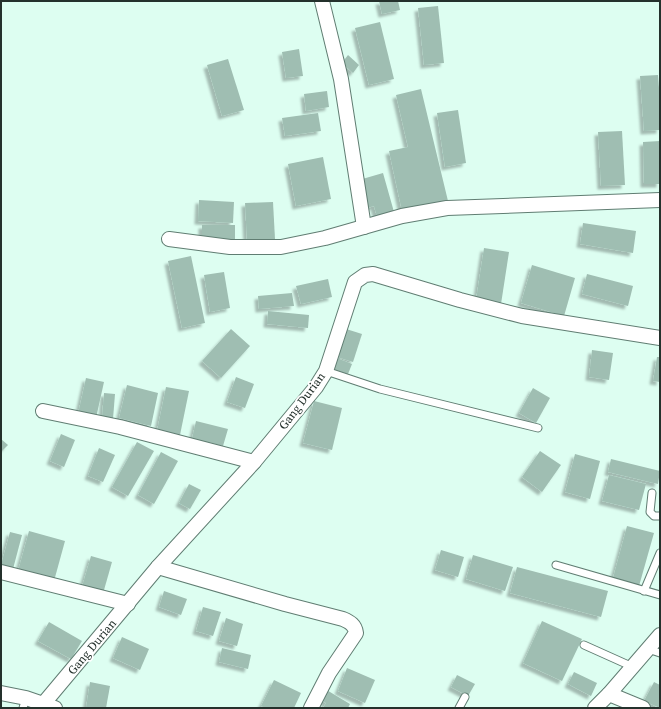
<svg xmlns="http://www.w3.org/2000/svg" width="661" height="709" font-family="'Source Serif 4',serif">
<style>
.building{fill:#9fbeb2;filter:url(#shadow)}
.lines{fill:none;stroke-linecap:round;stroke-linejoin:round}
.lane-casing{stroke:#607d72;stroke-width:9}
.street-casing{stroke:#607d72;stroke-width:16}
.lane{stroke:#fff;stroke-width:7}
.street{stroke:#fff;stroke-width:14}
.labels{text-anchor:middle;stroke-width:3.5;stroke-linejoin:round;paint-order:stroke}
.street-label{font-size:12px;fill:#24312c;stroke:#fff}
</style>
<defs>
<filter id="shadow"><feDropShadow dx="-3.5" dy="3.5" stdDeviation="1" flood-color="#0004"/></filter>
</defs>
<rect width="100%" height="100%" fill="#ddfef1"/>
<g class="building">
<polygon points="379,1 398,1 400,10 382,14"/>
<polygon points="438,6 444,63 424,65 418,8"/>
<polygon points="380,22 394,79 369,85 355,28"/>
<polygon points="299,49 303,76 286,78 282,52"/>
<polygon points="348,55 359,65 353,73 342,63"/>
<polygon points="228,59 244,110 222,116 207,65"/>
<polygon points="658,75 660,101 660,130 644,131 640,76"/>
<polygon points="421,89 448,201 402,211 389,151 408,147 396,95"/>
<polygon points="327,91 329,107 306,111 304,94"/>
<polygon points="458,110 466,163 445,167 437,113"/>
<polygon points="318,113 321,131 285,136 282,118"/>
<polygon points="622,131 625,185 601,186 598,132"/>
<polygon points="660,141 660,184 644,184 643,142"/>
<polygon points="323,157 331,199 296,206 288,164"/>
<polygon points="383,173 394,212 377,217 374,206 367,208 359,180"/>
<polygon points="199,200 234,202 233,223 198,221"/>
<polygon points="273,202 275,239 247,240 245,203"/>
<polygon points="583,223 636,231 633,253 580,244"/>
<rect x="202" y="225" width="33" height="18"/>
<polygon points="484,248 509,252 501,304 476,300"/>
<polygon points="191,256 205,323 182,328 168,261"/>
<polygon points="532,265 575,278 564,316 521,303"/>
<polygon points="224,272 230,308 210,312 204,275"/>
<polygon points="587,274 633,286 628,306 582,294"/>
<polygon points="328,279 332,297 301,304 296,286"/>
<polygon points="292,293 294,306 259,309 258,296"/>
<polygon points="268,311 309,315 308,328 267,324"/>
<polygon points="343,328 362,334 353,362 334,356"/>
<polygon points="231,329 250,346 221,378 202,361"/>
<polygon points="592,350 613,353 609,380 589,377"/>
<polygon points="334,357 352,364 348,374 330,368"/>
<polygon points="657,357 660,357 660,382 653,381"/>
<polygon points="236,377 254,384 245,408 227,402"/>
<polygon points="86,378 104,382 96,418 78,414"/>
<polygon points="127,385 158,393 151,426 119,418"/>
<polygon points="166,387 189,391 180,435 157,431"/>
<polygon points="533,388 550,398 536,423 519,413"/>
<polygon points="104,393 115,394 113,419 102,418"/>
<polygon points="314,401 342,408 332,450 303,443"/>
<polygon points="196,421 228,429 223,446 209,442 208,448 191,443"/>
<polygon points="61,434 75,440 64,467 50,461"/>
<polygon points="1,439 8,445 1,452"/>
<polygon points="137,442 154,451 128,496 112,487"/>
<polygon points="99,448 115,455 103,482 88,476"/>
<polygon points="540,451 561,465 542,492 522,477"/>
<polygon points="161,452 178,461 154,504 138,495"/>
<polygon points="575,454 600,461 590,499 565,492"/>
<polygon points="611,459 660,471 658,484 608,472"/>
<polygon points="609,475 646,484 639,510 602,501"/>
<polygon points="189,484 201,490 190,509 179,503"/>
<polygon points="627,526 654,533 639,586 613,578"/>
<polygon points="29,531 65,541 54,581 18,571"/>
<polygon points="10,532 22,535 13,569 1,565"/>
<polygon points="441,550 464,557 458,577 435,570"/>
<polygon points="473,555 513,567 505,591 466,579"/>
<polygon points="91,556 112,562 102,597 81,590"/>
<polygon points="517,567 608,591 601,617 510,593"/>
<polygon points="164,591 187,599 181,615 159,607"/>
<polygon points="203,607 221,612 213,636 196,631"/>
<polygon points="226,618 243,624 237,646 219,641"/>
<polygon points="542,621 582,639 562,681 523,663"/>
<polygon points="49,622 82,641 71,659 38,641"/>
<polygon points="122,637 149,649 140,670 113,658"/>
<polygon points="222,648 251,655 248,669 219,662"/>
<polygon points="347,668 375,680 365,703 338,691"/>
<polygon points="574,672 597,683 591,696 568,684"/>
<polygon points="457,675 475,684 468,696 451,687"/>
<polygon points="274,680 301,693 294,708 266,708 261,706"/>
<polygon points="90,682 110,686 106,708 86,708"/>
<polygon points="654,682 660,685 660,708 644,701"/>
<polygon points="325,689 350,704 348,708 323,708 326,703 320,699"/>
</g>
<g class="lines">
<g class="lane-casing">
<g id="lane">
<polyline points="326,371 380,389 538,428"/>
<polyline points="652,493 650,512 654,516 660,516"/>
<polyline points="556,565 660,595"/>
<polyline points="644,591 660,553"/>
<polyline points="584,645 633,667"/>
<polyline points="648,649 660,653"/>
<polyline points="23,708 26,698"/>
<polyline points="459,708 465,697"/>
</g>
</g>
<g class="street-casing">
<g id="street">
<polyline points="322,1 341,79 364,227"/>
<polyline points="169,239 230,247 281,247 325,238 402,216 447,208 660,200"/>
<polyline points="43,411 120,427 254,462"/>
<path d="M158,567L285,604L343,619C350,622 355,625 356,633L329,673L311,708"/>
<polyline points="1,572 128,604"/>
<polyline points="1,693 26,698 55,708"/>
<polyline points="609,694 643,708"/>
<polyline points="44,703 158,567 254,462 316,387 326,371 355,282 365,275 373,274 460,300 522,316 660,338"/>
<polyline points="595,708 609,694 660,635"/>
</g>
</g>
<use href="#lane" class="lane"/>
<use href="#street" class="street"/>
</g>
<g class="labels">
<g class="street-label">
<text transform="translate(302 401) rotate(-53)" y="4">Gang Durian</text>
<text transform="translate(92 647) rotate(-50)" y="4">Gang Durian</text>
</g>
</g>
<rect width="661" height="709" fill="none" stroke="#24312c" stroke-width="4"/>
</svg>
